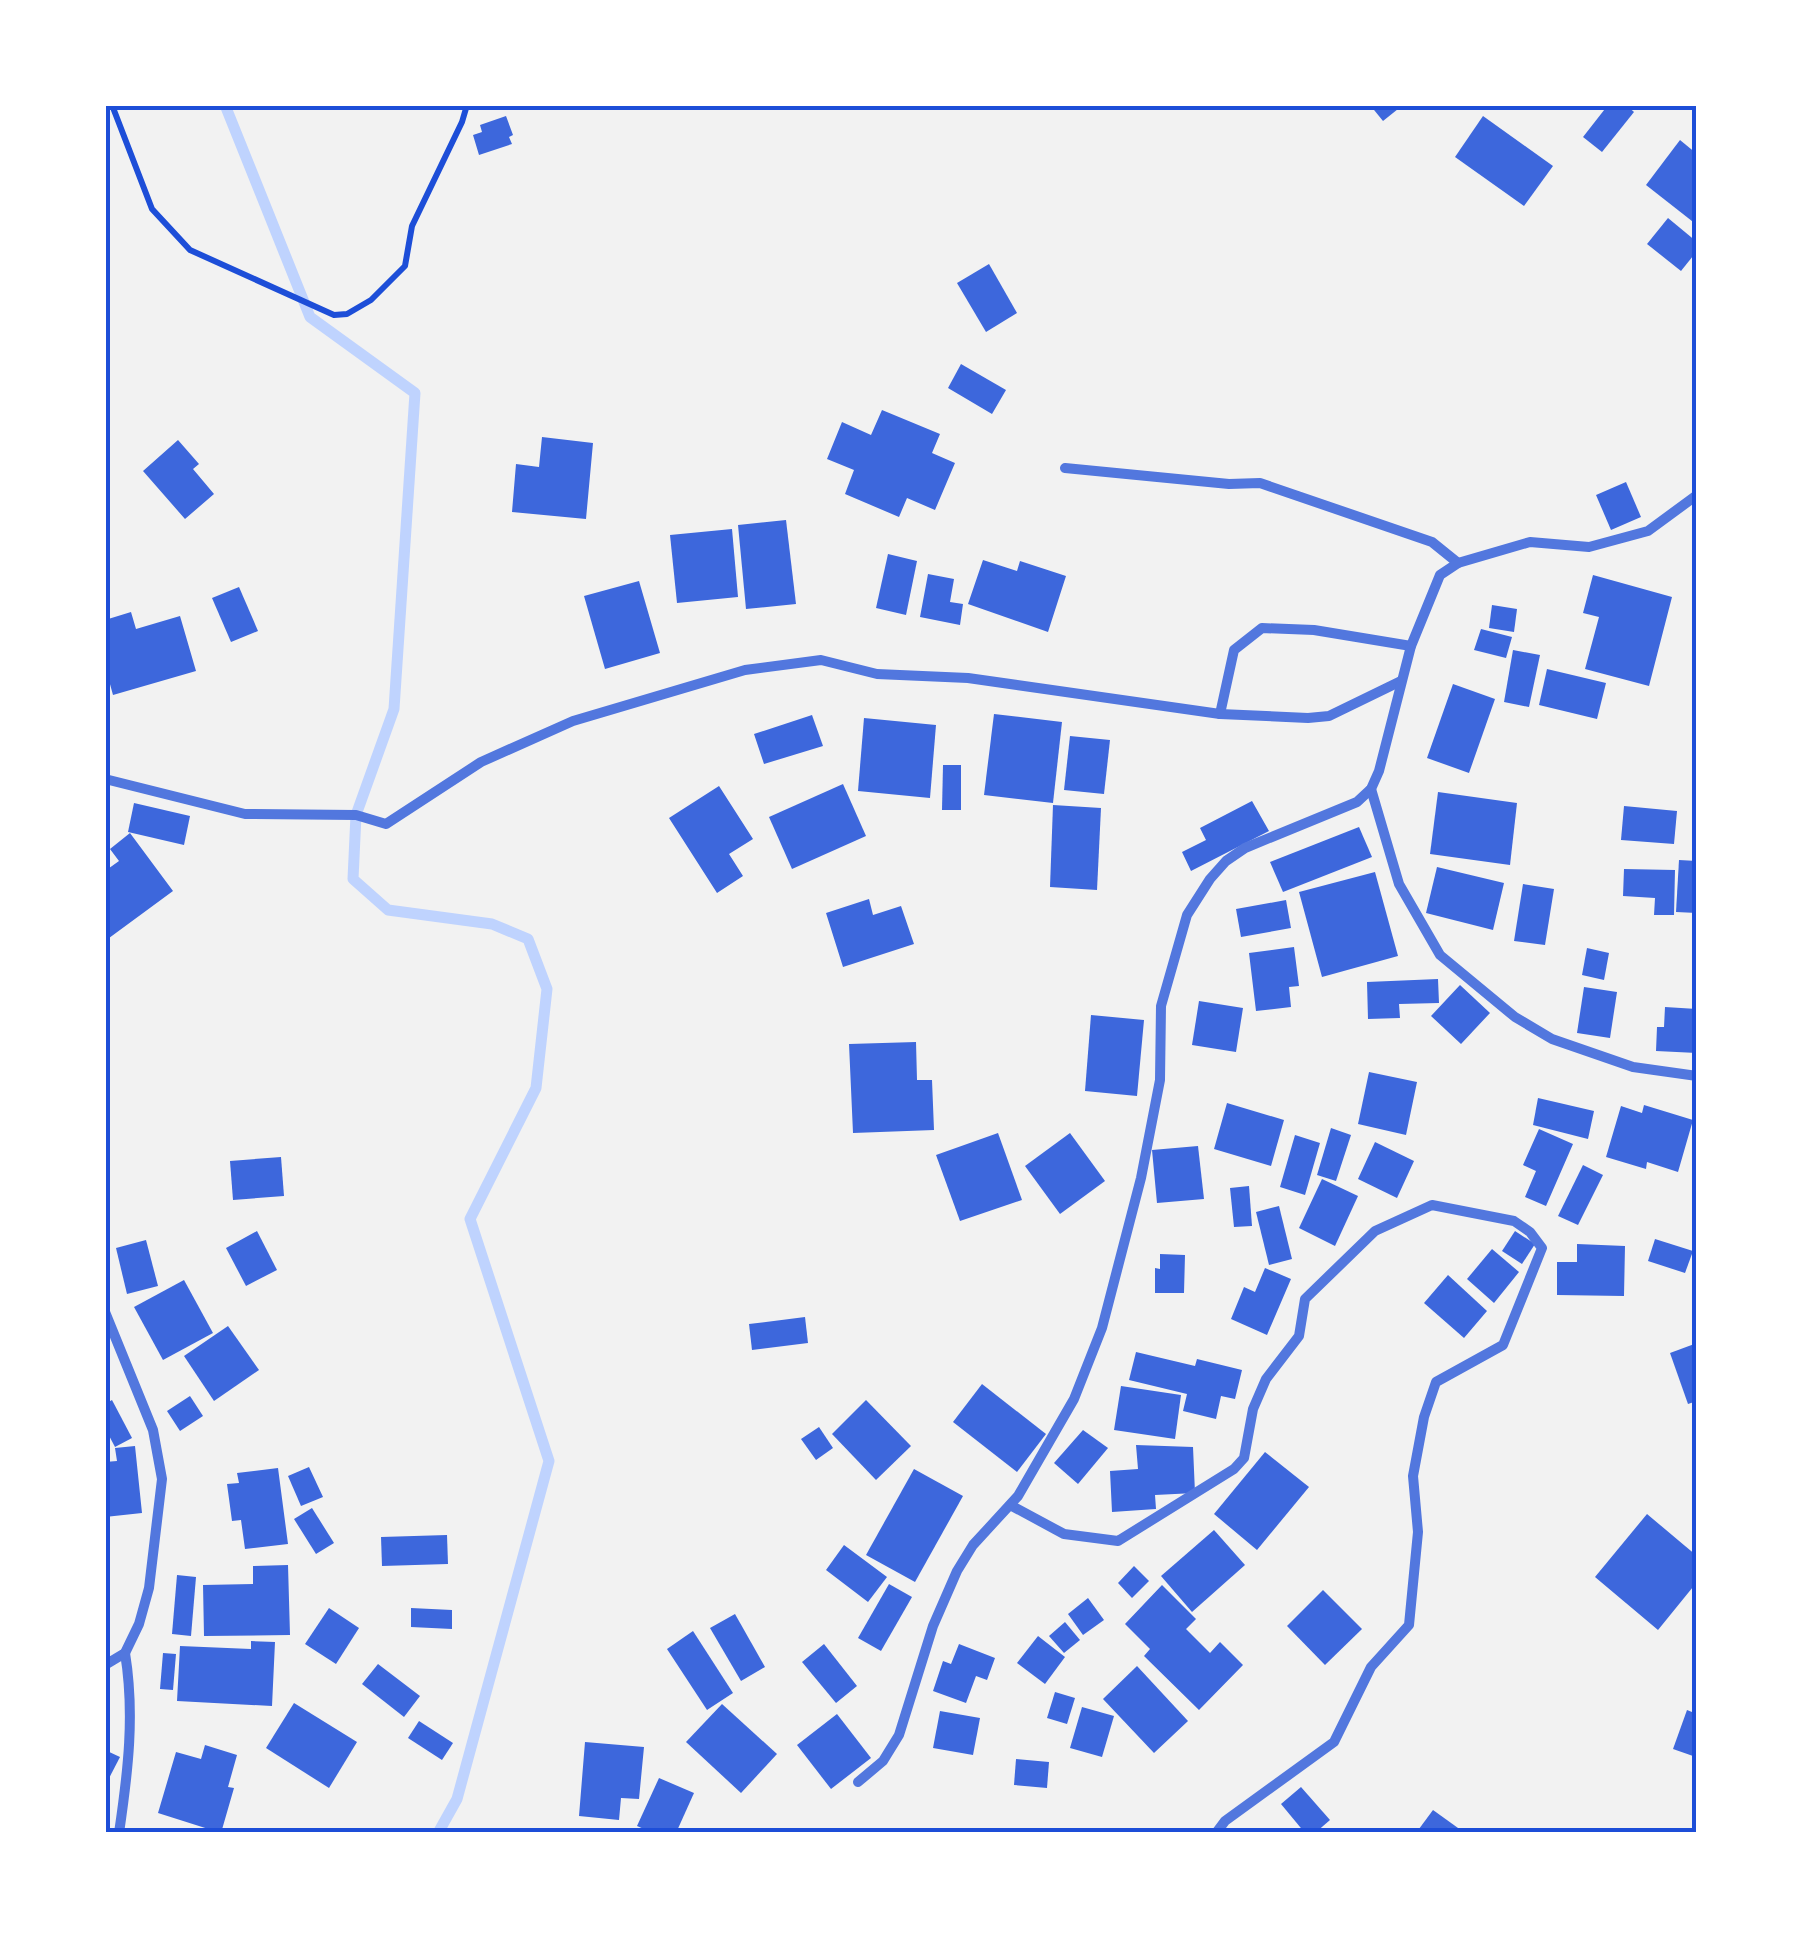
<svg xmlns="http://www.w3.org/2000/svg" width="1802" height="1938" font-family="Overpass,sans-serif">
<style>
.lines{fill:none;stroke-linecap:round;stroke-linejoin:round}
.stream{stroke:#bfd3fe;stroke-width:11}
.building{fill:#3d67dc}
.path{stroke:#1d4ed8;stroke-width:6}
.minor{stroke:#5277de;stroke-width:10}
.neatline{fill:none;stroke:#1d4ed8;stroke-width:4}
</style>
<rect width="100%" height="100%" fill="#f2f2f2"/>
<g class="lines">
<polyline class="stream" points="225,105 310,317 415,393 394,709 356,815 353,879 388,910 492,924 528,939 547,989 536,1088 470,1219 549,1461 457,1799 438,1833"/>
</g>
<g class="building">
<polygon points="1370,105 1403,105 1383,121"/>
<polygon points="1608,105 1626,105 1634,112 1602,152 1583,137"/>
<polygon points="506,116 513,135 509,137 512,144 479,155 473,135 482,132 480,125"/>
<polygon points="1483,116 1553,166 1524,206 1455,157"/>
<polygon points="1680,140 1697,154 1697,225 1646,185"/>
<polygon points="1668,218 1697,242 1697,251 1681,271 1647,244"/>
<polygon points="989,264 1017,313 986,332 957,283"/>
<polygon points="961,364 1006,390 992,414 948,388"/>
<polygon points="882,410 940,434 932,453 955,463 935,510 907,498 899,517 845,494 854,470 827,459 842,422 871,435"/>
<polygon points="542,437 593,443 586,519 512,512 516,464 539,467"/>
<polygon points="178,440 199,464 193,469 214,494 185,519 143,471"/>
<polygon points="1626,482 1641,517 1611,530 1596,495"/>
<polygon points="786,520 796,604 746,609 738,525"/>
<polygon points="732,529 738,597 677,603 670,535"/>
<polygon points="888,554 917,561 906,615 876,608"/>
<polygon points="983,560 1017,571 1020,561 1066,576 1048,632 968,604"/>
<polygon points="928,574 954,579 950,602 963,604 960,625 920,617"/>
<polygon points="1593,575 1672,597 1649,686 1585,669 1599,617 1583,613"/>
<polygon points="639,581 660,653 605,669 584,596"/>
<polygon points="239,587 258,631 231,642 212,598"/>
<polygon points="1492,605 1517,609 1514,632 1489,628"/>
<polygon points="131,612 136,629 180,616 196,671 113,695 105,666 105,620"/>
<polygon points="1481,629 1512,637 1506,658 1474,650"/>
<polygon points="1513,650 1540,655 1529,707 1504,702"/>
<polygon points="1547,669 1606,683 1597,719 1539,705"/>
<polygon points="1453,684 1495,699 1469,773 1427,758"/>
<polygon points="994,714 1062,722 1053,803 984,795"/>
<polygon points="812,715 823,746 764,764 754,734"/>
<polygon points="864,718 936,725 930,798 858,791"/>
<polygon points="1070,736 1110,740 1104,794 1064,790"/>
<polygon points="943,765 961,765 961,810 942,810"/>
<polygon points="843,784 866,836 792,869 769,817"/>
<polygon points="719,786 753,839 729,854 743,876 717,893 669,818"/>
<polygon points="1438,792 1517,803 1510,865 1430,854"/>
<polygon points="1252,801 1269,831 1191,871 1182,852 1206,840 1200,828"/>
<polygon points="134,803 190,816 184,845 128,832"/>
<polygon points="1053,805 1101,808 1097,890 1050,887"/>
<polygon points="1624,806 1677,811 1674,844 1621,840"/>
<polygon points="1359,827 1372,857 1283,892 1270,862"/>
<polygon points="130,833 173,891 105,941 105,899 110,894 105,887 105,871 119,861 110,849"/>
<polygon points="1679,860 1697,861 1697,913 1676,912"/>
<polygon points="1437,867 1504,883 1493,930 1426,913"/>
<polygon points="1624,869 1675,870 1674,915 1654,915 1655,898 1623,896"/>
<polygon points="1375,872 1398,956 1322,977 1299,892"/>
<polygon points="1523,884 1554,889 1545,945 1514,941"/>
<polygon points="869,899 873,915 901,906 914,944 843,967 826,913"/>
<polygon points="1286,900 1291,928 1241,937 1236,909"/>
<polygon points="1294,947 1299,986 1289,987 1291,1007 1256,1011 1249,953"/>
<polygon points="1587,948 1609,953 1604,980 1582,975"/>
<polygon points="1438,979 1439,1003 1399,1004 1400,1018 1368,1019 1367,982"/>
<polygon points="1460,985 1490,1013 1461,1044 1431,1016"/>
<polygon points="1584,987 1617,992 1610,1038 1577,1033"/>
<polygon points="1199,1001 1243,1008 1236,1052 1192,1045"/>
<polygon points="1665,1007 1697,1009 1697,1053 1656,1051 1657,1027 1664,1027"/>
<polygon points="1091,1015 1144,1020 1137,1096 1085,1091"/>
<polygon points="916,1042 917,1080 932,1080 934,1130 853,1133 849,1044"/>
<polygon points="1369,1072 1417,1082 1406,1135 1358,1124"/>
<polygon points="1538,1098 1594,1111 1588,1139 1533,1125"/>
<polygon points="1227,1103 1284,1120 1271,1166 1214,1149"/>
<polygon points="1644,1105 1693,1120 1678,1172 1647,1162 1646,1169 1606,1157 1621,1106 1642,1113"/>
<polygon points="1331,1128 1351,1135 1336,1181 1317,1175"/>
<polygon points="1539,1129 1573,1144 1546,1206 1525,1197 1536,1171 1523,1165"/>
<polygon points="998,1133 1022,1200 960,1221 936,1155"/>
<polygon points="1070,1133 1105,1181 1060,1214 1025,1166"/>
<polygon points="1295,1135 1320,1143 1305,1195 1280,1187"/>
<polygon points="1375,1142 1414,1161 1397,1198 1358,1179"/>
<polygon points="1198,1146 1204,1199 1157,1203 1152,1150"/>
<polygon points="281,1157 284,1196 233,1200 230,1161"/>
<polygon points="1583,1165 1603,1175 1578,1225 1558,1216"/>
<polygon points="1322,1179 1358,1196 1335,1246 1299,1228"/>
<polygon points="1249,1186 1252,1226 1234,1227 1230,1188"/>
<polygon points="1279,1206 1292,1259 1269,1265 1256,1212"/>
<polygon points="257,1231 277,1270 246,1286 226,1248"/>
<polygon points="1515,1231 1535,1244 1522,1264 1502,1251"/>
<polygon points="1655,1239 1693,1251 1685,1273 1648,1261"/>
<polygon points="146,1240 158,1286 127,1294 116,1248"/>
<polygon points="1577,1244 1625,1246 1624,1296 1557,1295 1557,1262 1577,1262"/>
<polygon points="1492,1249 1519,1272 1494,1303 1467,1279"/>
<polygon points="1160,1254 1185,1255 1184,1293 1155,1293 1155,1268 1160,1269"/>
<polygon points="1265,1268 1291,1279 1267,1335 1231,1319 1244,1287 1255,1292"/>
<polygon points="1448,1275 1487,1311 1464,1338 1424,1303"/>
<polygon points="184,1280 213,1333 163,1360 134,1307"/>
<polygon points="805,1317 808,1343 752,1350 749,1324"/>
<polygon points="228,1326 259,1370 214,1401 184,1356"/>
<polygon points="1697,1343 1697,1401 1688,1404 1670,1353"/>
<polygon points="1136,1352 1195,1366 1197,1359 1242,1370 1235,1399 1221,1396 1216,1419 1183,1411 1187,1394 1129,1380"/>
<polygon points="982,1384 1046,1434 1017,1472 953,1422"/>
<polygon points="1121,1386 1181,1395 1175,1439 1114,1430"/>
<polygon points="190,1396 203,1416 180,1431 167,1411"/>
<polygon points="112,1400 132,1438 115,1447 105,1428 105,1404"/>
<polygon points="866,1400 911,1446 876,1480 832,1434"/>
<polygon points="819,1427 833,1448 816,1460 801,1439"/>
<polygon points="1083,1430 1108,1448 1078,1484 1054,1463"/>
<polygon points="1136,1445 1193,1447 1195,1493 1155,1495 1156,1509 1112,1512 1110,1471 1138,1469"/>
<polygon points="135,1446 142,1513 105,1517 105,1462 117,1461 115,1448"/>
<polygon points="1265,1452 1309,1487 1257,1550 1214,1514"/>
<polygon points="309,1467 323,1497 301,1506 288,1476"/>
<polygon points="278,1468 288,1544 245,1549 241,1520 232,1521 227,1484 239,1483 237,1473"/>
<polygon points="914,1469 963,1496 915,1582 866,1555"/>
<polygon points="312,1508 334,1543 316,1554 294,1519"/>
<polygon points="1647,1514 1697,1556 1697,1582 1658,1630 1595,1577"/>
<polygon points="1214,1530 1245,1565 1192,1612 1161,1576"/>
<polygon points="447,1535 448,1564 382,1566 381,1537"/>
<polygon points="844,1545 887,1577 868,1602 826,1570"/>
<polygon points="288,1565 290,1635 204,1636 203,1585 253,1584 253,1566"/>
<polygon points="1134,1566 1149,1581 1132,1598 1118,1583"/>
<polygon points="177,1575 196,1577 191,1636 172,1634"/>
<polygon points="889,1584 912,1597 881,1651 858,1638"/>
<polygon points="1162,1585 1196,1619 1186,1629 1210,1653 1220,1642 1243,1665 1199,1710 1144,1656 1150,1649 1125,1624"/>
<polygon points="1323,1590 1362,1629 1325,1665 1287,1626"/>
<polygon points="1088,1598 1104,1620 1083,1635 1068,1614"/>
<polygon points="329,1608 359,1628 336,1664 305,1644"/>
<polygon points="411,1608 452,1610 452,1629 411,1627"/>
<polygon points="735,1614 765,1667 741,1681 710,1628"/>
<polygon points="1065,1622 1080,1640 1064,1653 1049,1636"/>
<polygon points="693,1631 733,1693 707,1710 667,1649"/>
<polygon points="1038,1636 1065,1657 1045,1684 1017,1663"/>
<polygon points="251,1641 275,1642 272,1706 177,1701 180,1646 251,1649"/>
<polygon points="824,1644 857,1686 836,1703 802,1662"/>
<polygon points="959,1644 995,1658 987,1680 976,1676 966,1703 933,1691 943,1661 951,1664"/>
<polygon points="163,1653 176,1654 173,1690 160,1689"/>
<polygon points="378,1664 420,1696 404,1717 362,1684"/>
<polygon points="1137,1666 1188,1721 1154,1753 1103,1699"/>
<polygon points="1055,1692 1075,1698 1067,1724 1047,1718"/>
<polygon points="294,1703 357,1742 329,1788 266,1748"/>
<polygon points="722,1704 777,1754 741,1793 686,1742"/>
<polygon points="1082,1707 1114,1716 1102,1757 1070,1748"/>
<polygon points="1687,1710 1697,1714 1697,1745 1693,1756 1673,1749"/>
<polygon points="940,1711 980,1718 973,1755 933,1748"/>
<polygon points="837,1714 871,1758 831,1789 797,1745"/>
<polygon points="419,1721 453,1743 442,1760 408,1738"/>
<polygon points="585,1742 644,1747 639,1799 621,1798 619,1820 579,1816"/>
<polygon points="205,1745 237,1755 228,1787 234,1788 221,1833 158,1813 176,1752 201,1759"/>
<polygon points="105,1750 120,1757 105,1786"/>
<polygon points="1016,1759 1049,1762 1047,1788 1014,1785"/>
<polygon points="659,1778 694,1793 676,1833 653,1833 637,1826"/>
<polygon points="1301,1787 1330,1820 1315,1833 1305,1833 1281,1804"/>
<polygon points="1433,1810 1465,1833 1416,1833"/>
</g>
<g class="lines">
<polyline class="path" points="112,105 152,209 190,250 334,315 347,314 371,300 405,266 412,226 462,122 467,105"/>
<g class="minor">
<polyline points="1065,468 1229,484 1260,483 1432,542 1458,563"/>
<polyline points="1220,714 1234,650 1262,628 1314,630 1411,646"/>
<polyline points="105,779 245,814 356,815 386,824 481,762 573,721 745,670 821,660 877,674 968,678 1220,714 1308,718 1329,716 1401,681"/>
<polyline points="1371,789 1399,884 1440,955 1515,1017 1552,1039 1633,1067 1697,1076"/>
<polyline points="105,1312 153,1430 162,1479 149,1588 139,1624 125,1653 105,1665"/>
<polyline points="1012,1506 1064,1534 1118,1541 1234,1469 1244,1458 1253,1409 1266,1379 1299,1336 1305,1299 1375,1231 1432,1205 1514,1221 1530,1232 1542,1248 1503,1345 1436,1382 1424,1417 1413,1476 1418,1532 1409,1625 1371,1667 1334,1742 1225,1821 1216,1833"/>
<polyline points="858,1782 883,1761 899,1735 933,1626 957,1571 973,1545 1018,1496 1074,1399 1102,1328 1141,1178 1160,1080 1161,1006 1187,915 1210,879 1226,861 1245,848 1357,802 1371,789 1379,771 1411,646 1440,575 1458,563 1530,542 1589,547 1648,531 1697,495"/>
<path d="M119,1833C128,1772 135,1714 125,1653"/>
</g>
</g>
<rect width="1802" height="1938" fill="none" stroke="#ffffff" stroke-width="215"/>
<rect x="108" y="108" width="1586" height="1722" class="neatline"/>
</svg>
